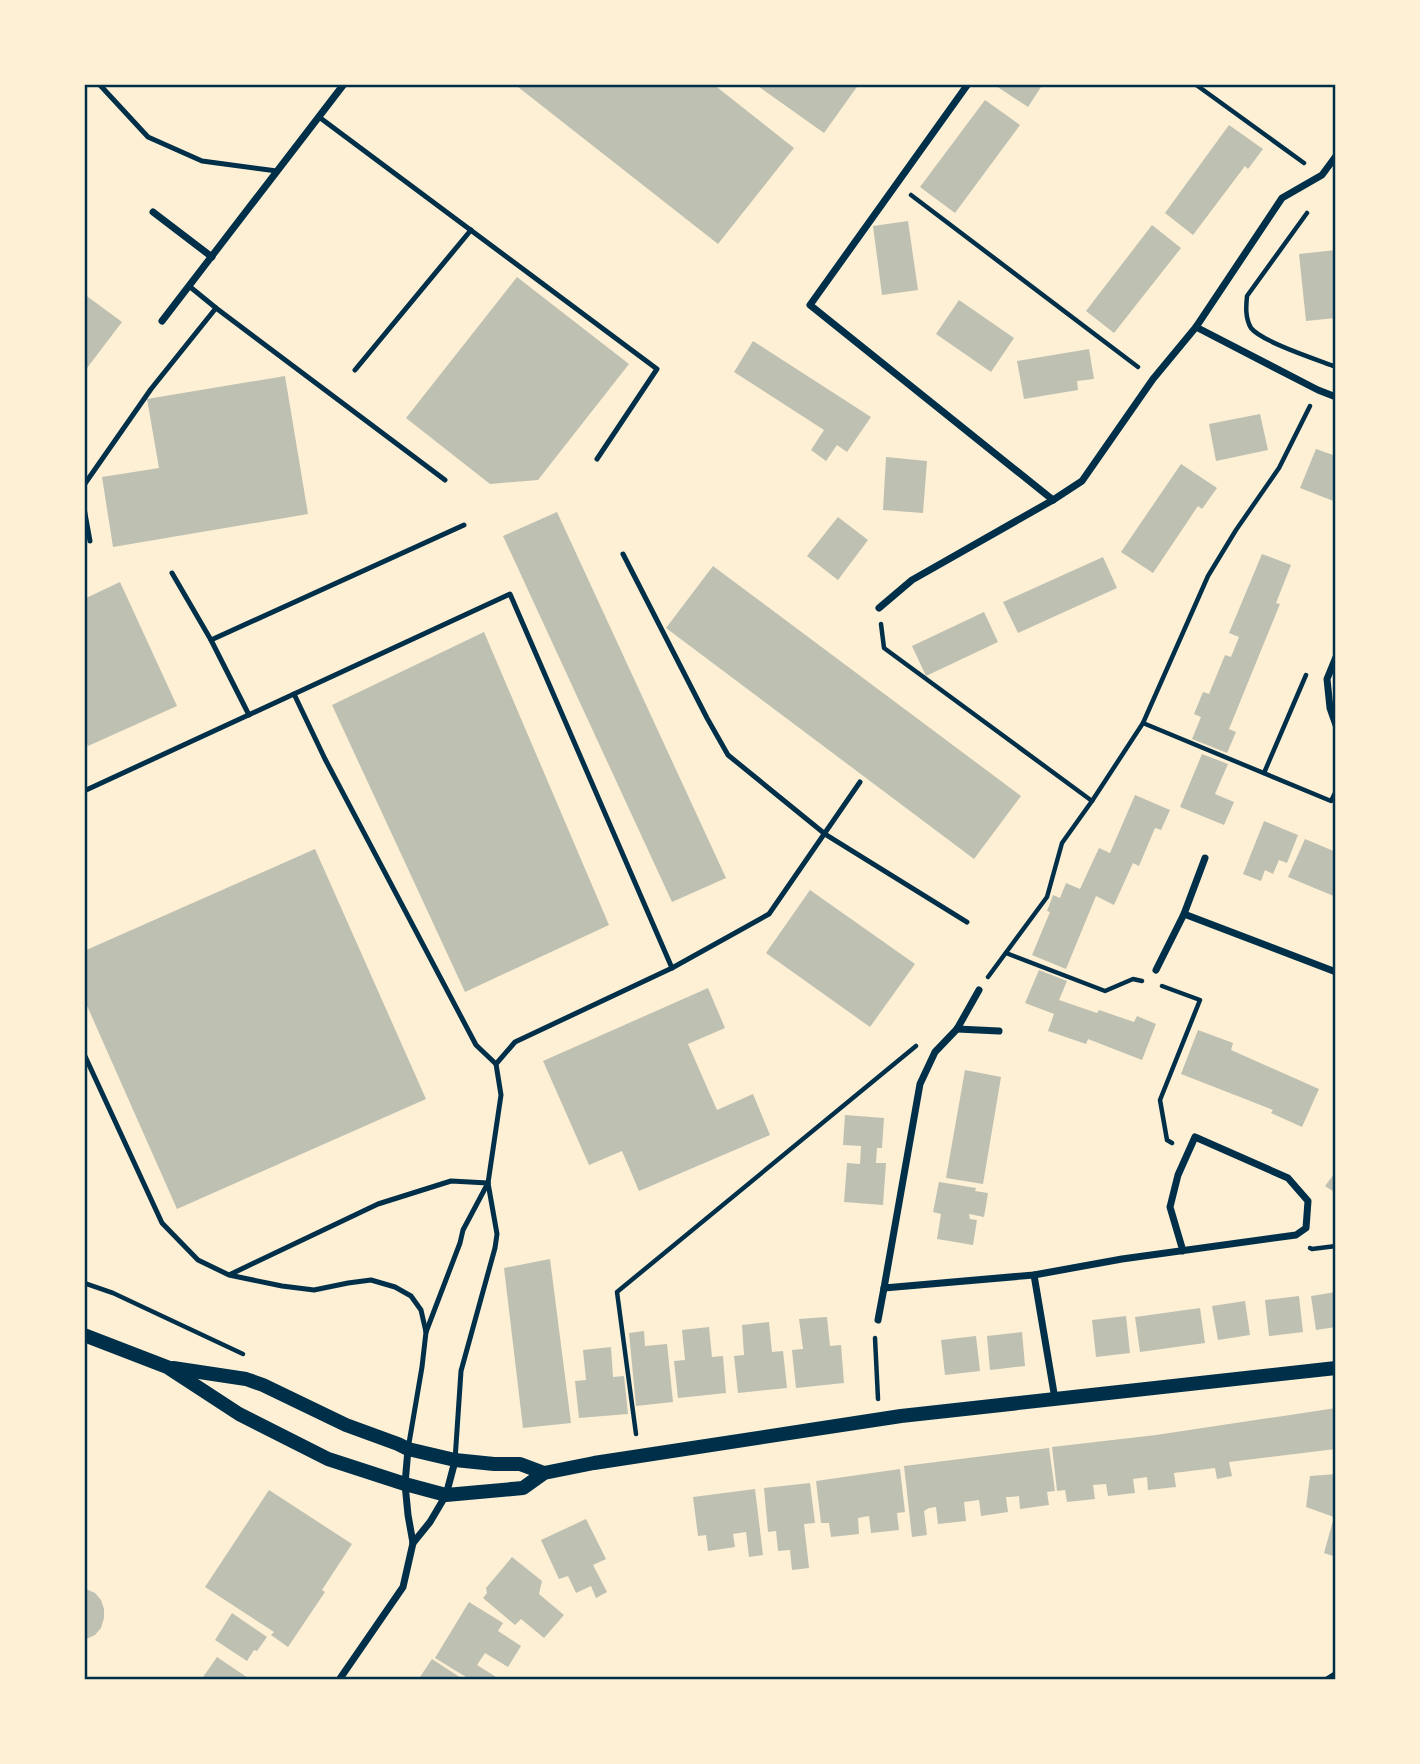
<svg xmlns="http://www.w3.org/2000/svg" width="1420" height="1764" font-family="Poppins,sans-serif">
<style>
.building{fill:#bec0b2}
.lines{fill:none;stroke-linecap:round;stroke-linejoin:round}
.path{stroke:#003049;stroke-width:4.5}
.service{stroke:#003049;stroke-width:5}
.minor{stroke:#003049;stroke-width:7}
.secondary{stroke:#003049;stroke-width:14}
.neatline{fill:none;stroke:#003049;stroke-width:2.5}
</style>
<rect width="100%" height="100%" fill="#fdf0d5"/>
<g class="building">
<polygon points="520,84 713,84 794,148 718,244 518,87"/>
<polygon points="755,84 859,84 824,133"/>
<polygon points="993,84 1043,84 1028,107"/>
<polygon points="985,100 1020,125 955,213 920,187"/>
<polygon points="1229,125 1263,149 1248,169 1245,166 1193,235 1165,213"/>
<polygon points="908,221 918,290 882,295 873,226"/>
<polygon points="1152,225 1181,248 1114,333 1086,311"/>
<polygon points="1336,250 1336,318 1306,321 1299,254"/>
<polygon points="517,277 629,364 538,480 490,484 406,418"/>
<polygon points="84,294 122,322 84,372"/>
<polygon points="959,300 1014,338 991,372 936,334"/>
<polygon points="753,341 871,417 847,452 837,445 826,461 811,450 824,430 734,372"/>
<polygon points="1089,349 1094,379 1077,381 1078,390 1024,399 1017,361"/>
<polygon points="285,376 308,514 113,547 102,477 159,468 147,399"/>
<polygon points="1260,414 1268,450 1216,461 1209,424"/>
<polygon points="1316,449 1336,456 1336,502 1300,488"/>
<polygon points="886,457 927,461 923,513 883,510"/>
<polygon points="1181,464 1217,488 1202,509 1198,506 1153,573 1121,552"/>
<polygon points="557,512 726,878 672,902 503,536"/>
<polygon points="838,517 868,540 838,580 807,556"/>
<polygon points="1262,554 1291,565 1276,603 1280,604 1229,729 1236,732 1227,753 1192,739 1201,717 1194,714 1203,692 1209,694 1225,655 1231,657 1239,637 1229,633"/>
<polygon points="1103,557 1117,588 1018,633 1003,602"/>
<polygon points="713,566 1021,796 974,859 666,628"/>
<polygon points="120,582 177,706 88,746 84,737 84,599"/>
<polygon points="984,612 998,642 926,676 912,646"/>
<polygon points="484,632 609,925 465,992 332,705"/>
<polygon points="1202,754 1228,764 1215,794 1234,802 1224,825 1180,807"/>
<polygon points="1135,795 1170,810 1161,830 1155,828 1139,866 1133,863 1114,905 1096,896 1066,969 1032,955 1050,912 1047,911 1053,895 1060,898 1066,883 1080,889 1099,848 1110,853"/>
<polygon points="1264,821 1298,835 1287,863 1279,860 1273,874 1265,870 1261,881 1243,874"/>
<polygon points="1305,839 1336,852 1336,897 1288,877"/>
<polygon points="315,849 426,1099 177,1209 84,999 84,951"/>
<polygon points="810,890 915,964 870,1027 766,953"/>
<polygon points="1039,970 1067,981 1059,1000 1097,1013 1099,1010 1134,1022 1137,1016 1156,1024 1142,1060 1088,1039 1086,1044 1048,1031 1054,1014 1025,1003"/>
<polygon points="708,988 725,1028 688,1044 717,1110 753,1094 770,1135 639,1191 622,1151 589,1165 543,1061"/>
<polygon points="1198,1030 1233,1043 1231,1050 1319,1089 1302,1127 1271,1113 1273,1110 1181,1074"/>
<polygon points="965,1070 1001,1077 983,1184 946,1178"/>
<polygon points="845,1115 884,1118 882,1148 877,1148 876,1163 886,1163 883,1205 844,1202 847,1163 860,1164 861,1146 843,1145"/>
<polygon points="1334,1174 1336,1176 1336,1193 1325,1186"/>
<polygon points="939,1182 976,1188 975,1191 988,1193 984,1217 969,1214 970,1219 977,1220 973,1245 937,1239 941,1214 933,1212"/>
<polygon points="550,1259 571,1423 523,1428 504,1268"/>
<polygon points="1336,1292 1336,1327 1316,1330 1311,1296"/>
<polygon points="1299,1296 1303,1332 1269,1336 1265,1300"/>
<polygon points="1245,1301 1250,1335 1218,1340 1212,1306"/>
<polygon points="1200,1308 1205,1343 1140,1352 1135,1317"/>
<polygon points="1126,1316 1130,1353 1096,1357 1092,1320"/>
<polygon points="827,1317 830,1346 841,1345 844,1383 796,1388 792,1350 803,1349 799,1319"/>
<polygon points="769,1322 772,1352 783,1351 787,1388 738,1393 734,1356 744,1355 742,1325"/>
<polygon points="709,1327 712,1357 723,1356 726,1393 678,1398 674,1361 685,1360 682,1330"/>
<polygon points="644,1331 645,1346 667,1344 673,1402 636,1406 629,1333"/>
<polygon points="1022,1332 1025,1366 990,1370 987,1336"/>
<polygon points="976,1336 980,1371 945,1375 941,1340"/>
<polygon points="611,1347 613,1377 624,1376 628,1414 579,1418 575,1381 586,1380 583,1350"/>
<polygon points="1336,1408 1336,1449 1229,1462 1232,1476 1217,1479 1215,1468 1174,1473 1176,1487 1148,1490 1147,1477 1133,1479 1135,1493 1108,1496 1106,1484 1093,1485 1095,1499 1067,1502 1065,1490 1057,1491 1052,1447 1156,1435"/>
<polygon points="1049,1448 1055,1491 1047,1492 1049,1505 1020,1509 1019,1496 1011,1497 1006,1497 1008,1512 981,1516 979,1500 964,1502 966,1521 938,1524 936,1507 929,1508 924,1511 927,1535 912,1537 904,1466"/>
<polygon points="900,1469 905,1512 897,1513 899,1530 871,1533 869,1516 858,1518 859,1534 831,1537 829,1523 821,1523 816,1481"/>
<polygon points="1336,1474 1336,1557 1324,1553 1334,1517 1306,1507 1310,1476"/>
<polygon points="810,1483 815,1523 804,1524 809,1568 792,1570 790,1550 778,1551 776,1531 768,1532 764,1488"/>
<polygon points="755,1489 763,1555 749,1557 746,1532 733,1534 735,1547 708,1551 706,1535 698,1536 693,1497"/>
<polygon points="269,1490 352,1544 322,1590 325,1592 288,1647 271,1635 274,1632 205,1587"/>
<polygon points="586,1519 606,1559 593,1565 607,1592 596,1598 591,1586 576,1593 568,1576 559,1579 541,1540"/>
<polygon points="512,1557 542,1581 539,1594 564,1615 544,1638 521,1619 515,1625 483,1598 487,1593 486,1588"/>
<polygon points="84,1588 95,1593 101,1600 104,1609 104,1618 101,1628 95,1635 84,1640"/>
<polygon points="469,1602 503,1623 498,1631 521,1646 508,1667 485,1653 477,1665 501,1680 471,1680 435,1658"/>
<polygon points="232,1613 267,1637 257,1651 254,1650 247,1661 215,1640"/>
<polygon points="217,1657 251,1680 201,1680"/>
<polygon points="432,1659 464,1680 418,1680"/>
</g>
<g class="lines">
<g class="path">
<polyline points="1195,84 1304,163"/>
<polyline points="911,195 1138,367"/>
<path d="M1307,213L1247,296C1246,306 1245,318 1251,328C1262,342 1318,360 1336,367"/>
<polyline points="881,624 884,648 1092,801"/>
<polyline points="1143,723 1331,801 1336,791"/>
<polyline points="1264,773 1306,675"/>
<polyline points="1006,953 1105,991 1133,979 1142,981"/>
<polyline points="988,977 1047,897 1062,843 1092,801 1143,723 1208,576 1236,530 1279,468 1310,406"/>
<polyline points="1162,986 1200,1000 1160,1100 1167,1140 1172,1143"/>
<polyline points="1310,1248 1312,1249 1336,1246"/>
<polyline points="84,1283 113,1293 243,1354"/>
<polyline points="875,1338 878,1399"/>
<polyline points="636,1434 617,1292 916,1046"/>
<polyline points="1325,1680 1336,1673"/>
</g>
<g class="service">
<polyline points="99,84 148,137 202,161 277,171"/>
<polyline points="319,117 657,369 597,459"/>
<polyline points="189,286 216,308"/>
<polyline points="355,370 471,230"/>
<polyline points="84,485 151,389 216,308 445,480"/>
<polyline points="84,508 90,541"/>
<polyline points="623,554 707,718 728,755 825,834 967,922"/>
<polyline points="172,573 211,640 249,715"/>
<polyline points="211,640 464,525"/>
<polyline points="294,694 325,759 476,1045 496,1064"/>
<polyline points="84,791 510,594 672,968"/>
<polyline points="84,1054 162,1223 198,1260 229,1275 282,1286 314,1290 348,1283 371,1280 395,1287 411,1296 421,1310 426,1332"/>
<polyline points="231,1274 378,1204 451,1181 488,1183"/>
<polyline points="408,1449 422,1367 426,1332 460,1243 463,1230 488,1183"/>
<polyline points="455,1460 461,1371 495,1248 497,1234 488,1183 501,1095 496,1064 515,1042 672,968 769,914 860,782"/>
</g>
<g class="minor">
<polyline points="968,84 810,305 1053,500"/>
<polyline points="153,212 212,257"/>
<polyline points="162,321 344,84"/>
<polyline points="1196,327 1318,390 1336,397"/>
<polyline points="879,608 912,580 1053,500 1082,481 1153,379 1196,327 1282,198 1322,175 1336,156"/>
<polyline points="1336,657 1327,679 1330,708 1336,725"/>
<polyline points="1184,914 1336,972"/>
<polyline points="1156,970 1184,914 1205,858"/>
<polyline points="979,990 957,1029 935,1052 920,1084 884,1288 1034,1275 1122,1259 1296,1235 1306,1228 1308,1201 1288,1178 1195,1137 1178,1175 1170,1207 1183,1251"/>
<polyline points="957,1029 999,1031"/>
<polyline points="1034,1275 1055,1399"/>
<polyline points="878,1320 884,1288"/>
<polyline points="413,1543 430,1522 446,1495 455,1461"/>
<polyline points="339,1680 403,1587 413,1543 408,1515 405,1484 408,1449"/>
</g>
<g class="secondary">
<polyline points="84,1335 167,1367 239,1414 328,1459 405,1484 446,1495 523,1488 544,1473 594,1463 901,1416 1336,1368"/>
<polyline points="173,1368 246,1379 263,1385 346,1425 398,1444 408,1449 455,1460 494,1464 520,1464 544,1473"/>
</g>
</g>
<rect width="1420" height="1764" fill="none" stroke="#fdf0d5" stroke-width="172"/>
<rect x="86" y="86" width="1248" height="1592" class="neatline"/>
</svg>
